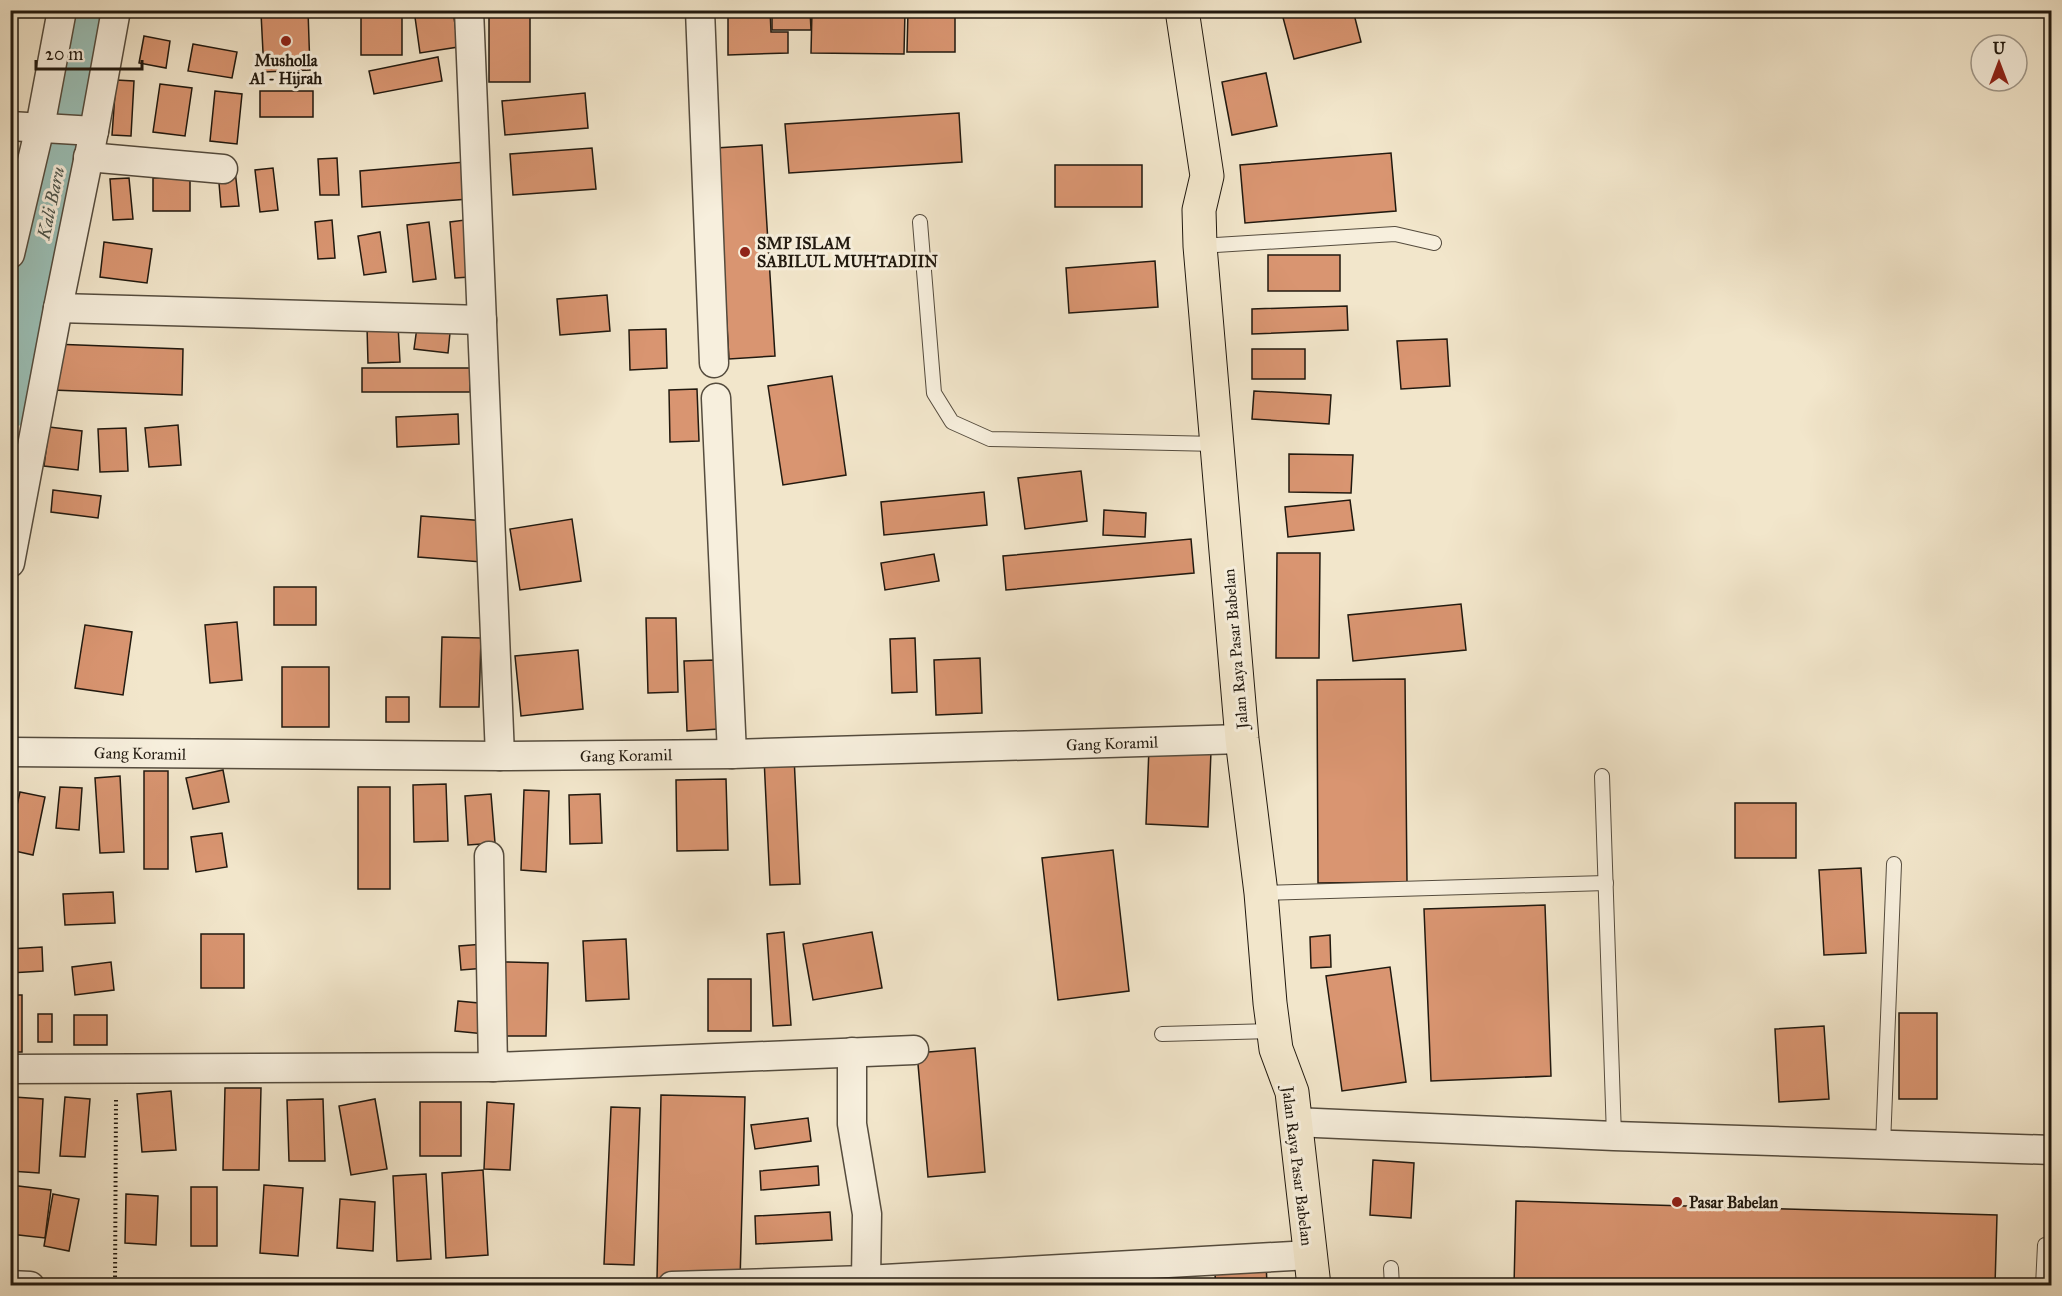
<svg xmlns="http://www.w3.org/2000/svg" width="2062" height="1296" font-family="'IM FELL Great Primer',serif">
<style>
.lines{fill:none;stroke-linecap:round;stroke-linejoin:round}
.river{stroke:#9bc0b7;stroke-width:64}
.building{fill:#d99571;stroke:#21190f;stroke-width:1.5}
.service-casing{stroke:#554c3e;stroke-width:16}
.minor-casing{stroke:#554c3e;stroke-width:31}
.primary-casing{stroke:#21190f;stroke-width:35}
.path{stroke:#21190f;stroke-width:4;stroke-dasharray:1.5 3;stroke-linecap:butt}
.service{stroke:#f7efdd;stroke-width:14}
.minor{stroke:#f7efdd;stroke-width:28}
.primary{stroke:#f2e6cb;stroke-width:33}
.poi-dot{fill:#8f2418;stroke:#f7efdd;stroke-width:2}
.labels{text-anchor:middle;stroke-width:6;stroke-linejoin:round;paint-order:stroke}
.poi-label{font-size:16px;font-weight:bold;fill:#21190f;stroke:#f7efdd;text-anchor:start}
.street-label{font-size:16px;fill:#21190f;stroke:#f7efdd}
.water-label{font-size:18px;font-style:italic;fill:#4c534a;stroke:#f7efdd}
</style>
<rect width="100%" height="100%" fill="#f2e6cb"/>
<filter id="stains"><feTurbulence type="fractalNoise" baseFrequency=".00333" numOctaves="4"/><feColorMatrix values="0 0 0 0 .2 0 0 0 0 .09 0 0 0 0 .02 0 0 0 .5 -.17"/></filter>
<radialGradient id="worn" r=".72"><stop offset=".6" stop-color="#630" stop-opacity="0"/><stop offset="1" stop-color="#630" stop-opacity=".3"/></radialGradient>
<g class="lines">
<polyline class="river" points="10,395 92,10"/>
</g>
<g class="building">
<polygon points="308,10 310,70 264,72 261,13"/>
<rect x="361" y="10" width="41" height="45"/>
<polygon points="414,10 453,10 458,47 420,53"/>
<rect x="489" y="10" width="41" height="72"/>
<polygon points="728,10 770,10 771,32 788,32 788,53 728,55"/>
<polygon points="772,10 810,10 811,30 772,30"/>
<polygon points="908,10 955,10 955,52 907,52"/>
<polygon points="1281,10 1353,10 1361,42 1294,59"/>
<polygon points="812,11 905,11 904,54 811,53"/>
<polygon points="144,36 170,41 166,68 139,63"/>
<polygon points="193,44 237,52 232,78 188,71"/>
<polygon points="438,57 442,81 374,94 369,71"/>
<polygon points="1266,73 1277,126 1232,135 1222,82"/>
<polygon points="116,80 134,81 131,136 112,135"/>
<polygon points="160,84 192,88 185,136 153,132"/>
<polygon points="215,91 242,94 237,144 210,141"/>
<rect x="260" y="91" width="53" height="26"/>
<polygon points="585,93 588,128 505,135 502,101"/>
<polygon points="959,113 962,162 789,173 785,124"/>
<polygon points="762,145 775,356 729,359 716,148"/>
<polygon points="592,148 596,189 513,195 510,154"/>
<polygon points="10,153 22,154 10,202"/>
<polygon points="1391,153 1396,211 1245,223 1240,165"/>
<polygon points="337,158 339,195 320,195 318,159"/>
<polygon points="465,162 469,199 362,207 360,171"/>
<rect x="1055" y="165" width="87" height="42"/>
<polygon points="273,168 278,210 260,212 255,170"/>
<polygon points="235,170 239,206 221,207 218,171"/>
<polygon points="129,178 133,219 113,220 110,179"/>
<rect x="153" y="178" width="37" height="33"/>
<polygon points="332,220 335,258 318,259 315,222"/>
<polygon points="465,220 470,277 455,278 450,222"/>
<polygon points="429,222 436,279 413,282 407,225"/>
<polygon points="380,232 386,272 364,275 358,236"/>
<polygon points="104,242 152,249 147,283 100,277"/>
<rect x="1268" y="255" width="72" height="36"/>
<polygon points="1155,261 1158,307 1069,313 1066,268"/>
<polygon points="607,295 610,331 560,335 557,299"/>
<polygon points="1347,306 1348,330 1252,334 1252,309"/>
<polygon points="418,320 451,323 448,353 414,349"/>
<polygon points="398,325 400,362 368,363 367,327"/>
<polygon points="666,329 667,368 630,370 629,330"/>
<polygon points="1447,339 1450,386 1401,389 1397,341"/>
<polygon points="53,344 183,349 182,395 52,390"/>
<rect x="1252" y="349" width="53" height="30"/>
<rect x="362" y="368" width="108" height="24"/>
<polygon points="832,376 846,475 783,485 768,386"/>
<polygon points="697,389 699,441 670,442 669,390"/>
<polygon points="1254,391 1331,395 1329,424 1252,419"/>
<polygon points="458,414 459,444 397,447 396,417"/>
<polygon points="178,425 181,465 149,467 145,428"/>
<polygon points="49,427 82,431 78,470 44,466"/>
<polygon points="126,428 128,471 100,472 98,429"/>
<polygon points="1289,454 1353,455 1351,493 1289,492"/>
<polygon points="1081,471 1087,521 1025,529 1018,478"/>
<polygon points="53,490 101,496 98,518 51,512"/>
<polygon points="984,492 987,525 884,535 881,502"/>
<polygon points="1350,500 1354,530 1288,537 1285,507"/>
<polygon points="1104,510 1146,513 1145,537 1103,535"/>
<polygon points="421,516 486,521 482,562 418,557"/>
<polygon points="572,519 581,581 520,590 510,529"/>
<polygon points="1191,539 1194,573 1006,590 1003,556"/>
<polygon points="1277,553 1320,553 1319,658 1276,658"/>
<polygon points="934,554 939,581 885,590 881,563"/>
<rect x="274" y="587" width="42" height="38"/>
<polygon points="1461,604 1466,650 1353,661 1348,615"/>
<polygon points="646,618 676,618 678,692 648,693"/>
<polygon points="237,622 242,680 210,683 205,625"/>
<polygon points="85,625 132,632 123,695 75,688"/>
<polygon points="442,637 481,638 479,707 440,707"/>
<polygon points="915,638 917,692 892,693 890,639"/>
<polygon points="578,650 583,709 521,716 515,656"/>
<polygon points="980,658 982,713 936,715 934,660"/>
<polygon points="715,660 719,729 687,731 684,661"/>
<rect x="282" y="667" width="47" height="60"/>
<polygon points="1405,679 1407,882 1318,883 1317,680"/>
<rect x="386" y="697" width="23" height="25"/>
<polygon points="1149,748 1211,751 1208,827 1146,824"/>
<polygon points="794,756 800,884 770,885 764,758"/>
<polygon points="223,770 229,802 193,809 186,778"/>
<rect x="144" y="771" width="24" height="98"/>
<polygon points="120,776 124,852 100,853 95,778"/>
<polygon points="726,779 728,850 677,851 676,780"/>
<polygon points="446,784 448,841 414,842 413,785"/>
<polygon points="60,787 82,788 79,830 56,828"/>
<rect x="358" y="787" width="32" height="102"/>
<polygon points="524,790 549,791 546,872 521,870"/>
<polygon points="20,792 45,797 33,855 10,850 10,836"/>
<polygon points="491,794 495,843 468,845 465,796"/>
<polygon points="600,794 602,843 570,844 569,795"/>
<rect x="1735" y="803" width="61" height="55"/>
<polygon points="222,833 227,867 196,872 191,837"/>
<polygon points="1113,850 1129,991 1058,1000 1042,858"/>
<polygon points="1861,868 1866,953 1824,955 1819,870"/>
<polygon points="113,892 115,923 65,925 63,894"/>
<polygon points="1545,905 1551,1076 1431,1081 1424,909"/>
<polygon points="784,932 791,1025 773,1026 767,934"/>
<polygon points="872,932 882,988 813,1000 803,944"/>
<rect x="201" y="934" width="43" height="54"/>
<polygon points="1330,935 1331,967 1311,968 1310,937"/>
<polygon points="626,939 629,999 586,1001 583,941"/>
<polygon points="484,944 486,968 461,970 459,946"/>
<polygon points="42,947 43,971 10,973 10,949"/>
<polygon points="111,962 114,990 75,995 72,967"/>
<polygon points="505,962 548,963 546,1036 504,1036"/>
<polygon points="1390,967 1406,1082 1342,1091 1326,976"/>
<rect x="708" y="979" width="43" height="52"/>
<rect x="10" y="995" width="12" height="57"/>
<polygon points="458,1001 489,1004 485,1034 455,1031"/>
<rect x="1899" y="1013" width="38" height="86"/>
<rect x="38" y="1014" width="14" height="28"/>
<rect x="74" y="1015" width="33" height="30"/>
<polygon points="1824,1026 1829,1099 1779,1102 1775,1029"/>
<polygon points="975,1048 985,1172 928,1177 917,1053"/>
<polygon points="225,1088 261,1088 259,1170 223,1170"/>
<polygon points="171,1091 176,1150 142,1152 137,1094"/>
<polygon points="661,1095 745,1097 740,1281 657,1279"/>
<polygon points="14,1097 43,1099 39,1173 10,1171"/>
<polygon points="65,1097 90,1099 85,1157 60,1156"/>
<polygon points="323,1099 325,1161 289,1161 287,1100"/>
<polygon points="375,1099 387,1169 351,1175 339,1106"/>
<rect x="420" y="1102" width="41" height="54"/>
<polygon points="487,1102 514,1104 510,1170 484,1169"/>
<polygon points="611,1107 640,1108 634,1265 604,1264"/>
<polygon points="808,1118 811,1141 755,1149 751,1125"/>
<polygon points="1373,1160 1414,1163 1411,1218 1370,1215"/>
<polygon points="818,1166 819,1185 761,1190 760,1171"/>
<polygon points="483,1170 488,1255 446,1258 442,1173"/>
<polygon points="426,1174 431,1259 397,1261 393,1176"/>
<polygon points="10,1185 51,1190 45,1238 10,1234"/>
<polygon points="264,1185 303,1188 298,1256 260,1253"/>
<rect x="191" y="1187" width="26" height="59"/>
<polygon points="53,1194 79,1199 69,1251 44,1246"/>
<polygon points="126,1194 158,1196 156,1245 125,1243"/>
<polygon points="340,1199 375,1202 373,1251 337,1248"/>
<polygon points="1516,1201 1997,1215 1995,1286 1514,1286"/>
<polygon points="830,1212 832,1240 756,1244 755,1216"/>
<polygon points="1266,1260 1267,1286 1216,1286 1214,1263"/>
<polygon points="1176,1278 1176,1286 1020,1286"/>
</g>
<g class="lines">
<g class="service-casing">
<g id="service">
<polyline points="920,222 934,393 952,422 990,439 1217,444"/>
<polyline points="1200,246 1395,234 1434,243"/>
<polyline points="1602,776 1614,1136"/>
<polyline points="1261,893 1606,883"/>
<polyline points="1162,1034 1274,1031"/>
<polyline points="1883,1145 1894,864"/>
<polyline points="1391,1268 1392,1286"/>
<polyline points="2043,1286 2045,1245"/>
</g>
</g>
<g class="minor-casing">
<g id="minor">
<polyline points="469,10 500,756"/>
<polyline points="700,10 714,363"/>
<polyline points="10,126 94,131"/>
<polyline points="88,157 223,169"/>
<polyline points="10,254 40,127 62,10"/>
<polyline points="58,308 482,320"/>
<polyline points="716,398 732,754"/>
<polyline points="10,563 58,308 94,131 116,10"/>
<polyline points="10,752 500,756 732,754 1242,739"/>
<polyline points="489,856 493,1067"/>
<polyline points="10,1069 493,1067 914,1050"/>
<polyline points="1294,1122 1614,1136 2052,1150"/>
<polyline points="866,1280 1310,1255"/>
<polyline points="10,1285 30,1286"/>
<polyline points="672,1286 866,1280 867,1214 852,1124 852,1052"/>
</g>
</g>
<g class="primary-casing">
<polyline id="primary" points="1182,10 1207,176 1199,210 1200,246 1242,739 1261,893 1270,1003 1276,1049 1292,1092 1314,1286"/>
</g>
<polyline class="path" points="115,1286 116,1100"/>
<use href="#service" class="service"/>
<use href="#minor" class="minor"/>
<use href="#primary" class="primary"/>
</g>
<g class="poi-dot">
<circle cx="286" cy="41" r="6"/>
<circle cx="745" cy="252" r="6"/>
<circle cx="1677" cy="1202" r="6"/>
</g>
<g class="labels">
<g class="poi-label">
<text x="286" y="66" text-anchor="middle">Musholla<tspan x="286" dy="18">Al - Hijrah</tspan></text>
<text x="757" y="249">SMP ISLAM<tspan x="757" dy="18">SABILUL MUHTADIIN</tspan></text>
<text x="1689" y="1208">Pasar Babelan</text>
</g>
<g class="street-label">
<text transform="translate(1235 649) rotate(-95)" y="6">Jalan Raya Pasar Babelan</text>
<text transform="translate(1112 743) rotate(-2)" y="6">Gang Koramil</text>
<text transform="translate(140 753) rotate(1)" y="6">Gang Koramil</text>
<text transform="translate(626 755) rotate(-1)" y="6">Gang Koramil</text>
<text transform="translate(1298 1166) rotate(83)" y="6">Jalan Raya Pasar Babelan</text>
</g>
<g class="water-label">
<text transform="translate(51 203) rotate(-78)" y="6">Kali Baru</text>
</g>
</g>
<rect width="2062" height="1296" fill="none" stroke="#f2e6cb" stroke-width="36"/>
<rect x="12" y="12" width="2038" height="1272" fill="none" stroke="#21190f" stroke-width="3"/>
<rect x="18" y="18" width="2026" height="1260" fill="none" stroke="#21190f" stroke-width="1.5"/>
<g transform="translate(1999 63)"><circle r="28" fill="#f7efdd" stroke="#a1998b" stroke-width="1.5"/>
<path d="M0-4.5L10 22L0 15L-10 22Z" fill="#8f2418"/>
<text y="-9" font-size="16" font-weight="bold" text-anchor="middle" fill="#21190f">U</text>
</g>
<path d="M36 60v9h106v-9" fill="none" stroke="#21190f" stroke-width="3"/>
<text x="45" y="60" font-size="18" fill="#21190f" stroke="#f7efdd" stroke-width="4.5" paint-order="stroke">20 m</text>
<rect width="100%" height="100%" filter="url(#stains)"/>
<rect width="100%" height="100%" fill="url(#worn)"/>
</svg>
